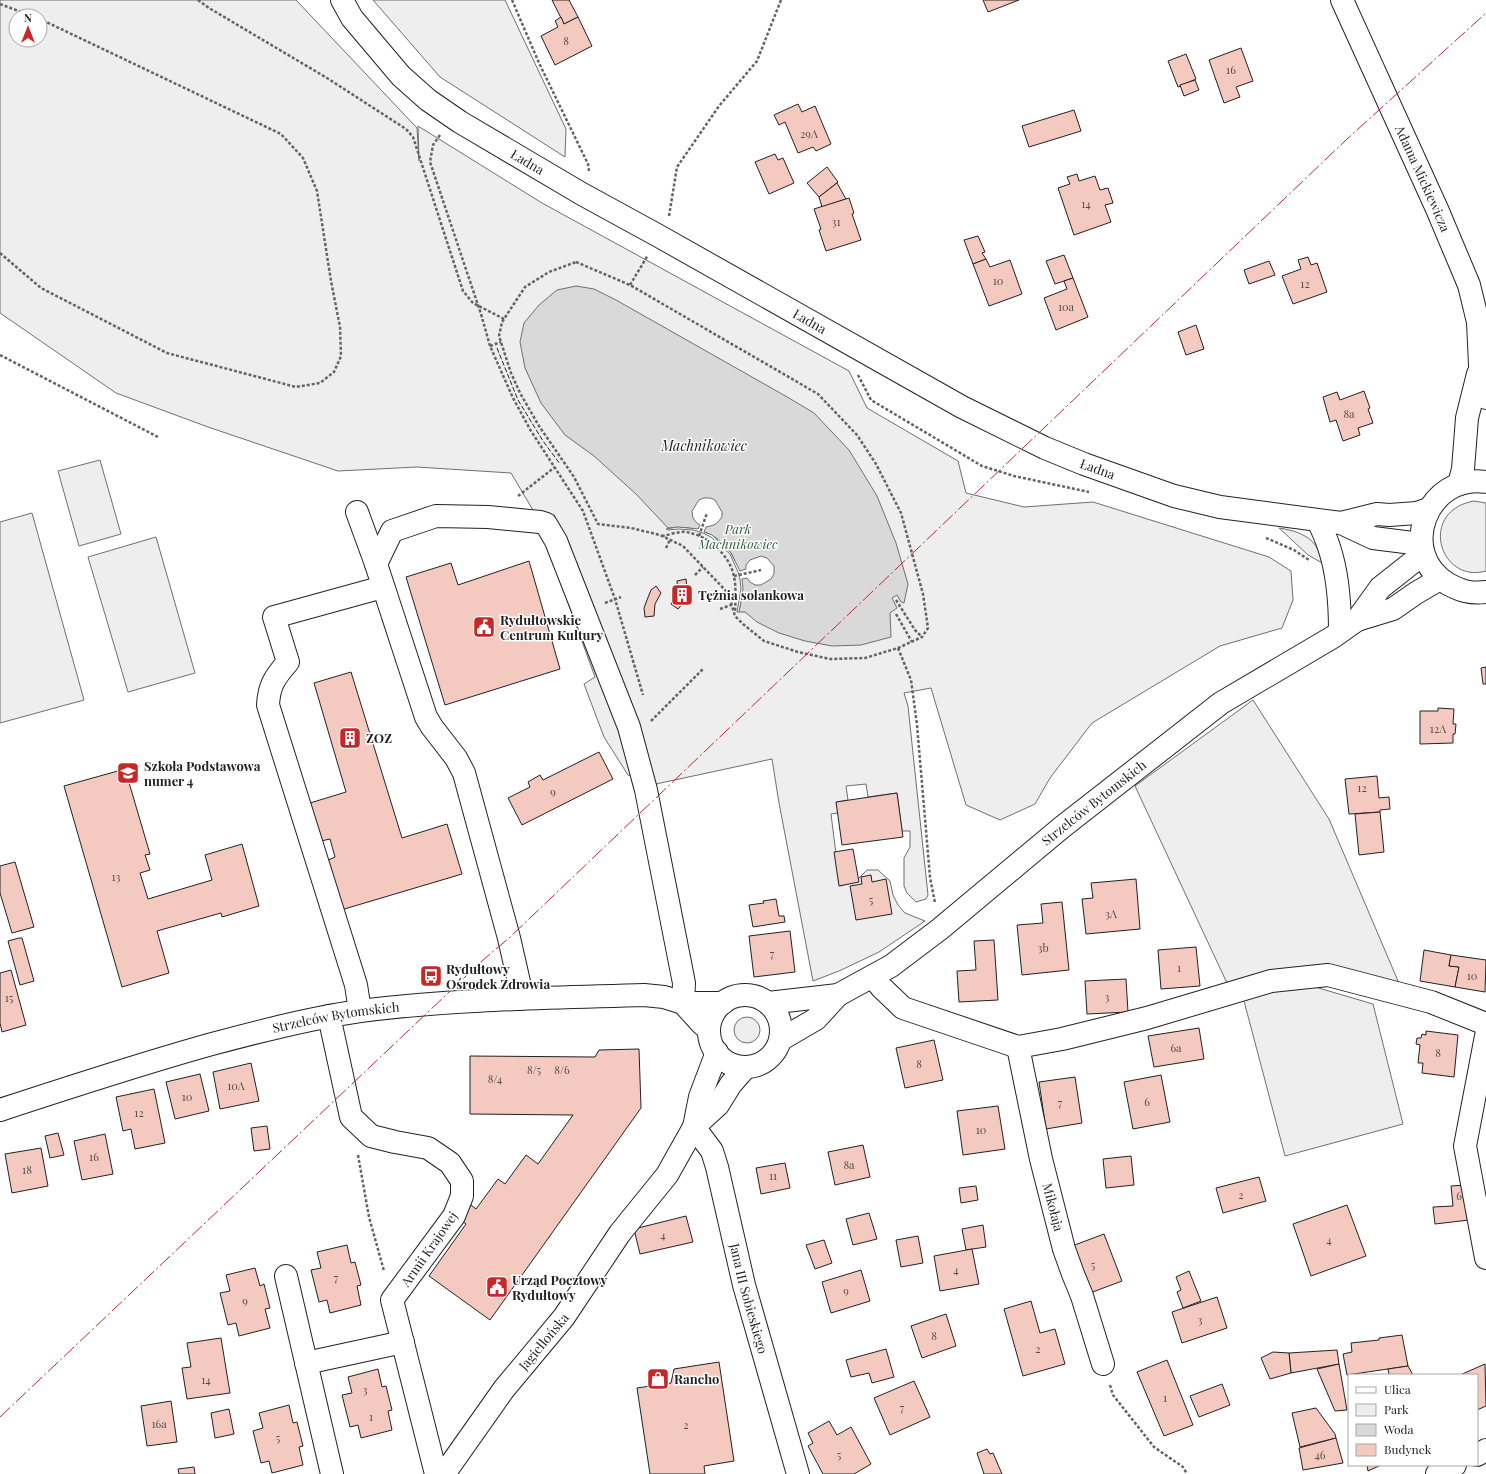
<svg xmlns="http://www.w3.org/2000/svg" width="1486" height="1474" font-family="'Playfair Display',serif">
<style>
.green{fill:#eee;stroke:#6f6f6f;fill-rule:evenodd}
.water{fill:#d9d9d9;stroke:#6f6f6f}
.pier{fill:#fff;stroke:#6f6f6f}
.building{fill:#f3c9c0;stroke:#222}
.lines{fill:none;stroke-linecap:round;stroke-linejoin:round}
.minor-casing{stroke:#222;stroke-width:24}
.path{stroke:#646464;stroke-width:2.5;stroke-dasharray:3 2;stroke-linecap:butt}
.minor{stroke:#fff;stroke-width:22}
.fence{stroke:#222;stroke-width:1;stroke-dasharray:5 2;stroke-linecap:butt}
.power{stroke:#c62828;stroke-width:1;stroke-dasharray:14 3 2 3;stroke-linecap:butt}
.labels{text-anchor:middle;stroke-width:3;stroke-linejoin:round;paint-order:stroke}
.number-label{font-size:11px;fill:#564c4a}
.street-label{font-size:13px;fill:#222;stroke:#fff}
.park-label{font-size:13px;font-style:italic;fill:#2f5e38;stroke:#fff}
.poi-label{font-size:13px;font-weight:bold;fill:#222;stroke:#fff;text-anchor:start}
.water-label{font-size:14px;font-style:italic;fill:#222;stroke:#fff}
</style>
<rect width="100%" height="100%" fill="#fff"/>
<g class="green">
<path d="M0,0H296L417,128L419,161L418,126L542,203L849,371L867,408L958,461L966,493L1024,507L1093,502L1269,557L1291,571L1293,600L1282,628L1220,646L1092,723L1050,778L1035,804L1000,820L966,805L931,688L904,693L908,706L928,895L926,899L916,902L907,893L904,886V858L910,847V831H902L897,793L868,797L866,784L846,786L848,800L837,802L838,813L831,814L840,886L856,881L867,870H878L890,881L893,895L898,905L905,913L925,921L879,952L839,971L813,981L779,803L772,759L656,784L628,775L604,737L584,684L595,677L548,548L540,522L511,473L417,467L338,471L208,427L116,393L0,313ZM16,16H40V40H16Z"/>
<polygon points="373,0 505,0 566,129 565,157 440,77"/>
<polygon points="100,460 121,534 79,546 58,471"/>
<path d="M1474,501L1486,503V571C1439,584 1418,511 1474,501Z"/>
<polygon points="32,513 84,700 0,723 0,522"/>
<path d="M1279,528C1292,530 1308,534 1316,546C1319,551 1321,558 1324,564L1308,555Z"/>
<polygon points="156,537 195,673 128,692 88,557"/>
<polygon points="1253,700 1329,819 1401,988 1336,970 1235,986 1226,981 1135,786"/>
<polygon points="1305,984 1373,1004 1403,1124 1285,1156 1244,1001 1264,993"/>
<circle cx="747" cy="1030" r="13"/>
</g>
<path class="water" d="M576,286L594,289L616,300L789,398L814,413L849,450L877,496L896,543L908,584L904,603L901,602L897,595L892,598L897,608L890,613L891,637L861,645L832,646L805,641L779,633L757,622L745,612H739C740,605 743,596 742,588C742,580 740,574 737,567C735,563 734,557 731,553C717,532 692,525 668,528L636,494L594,456L565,435L541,403L525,368L520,342L524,323L539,305L557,290Z"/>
<polygon class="pier" points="704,498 710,498 715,500 722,512 722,517 717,523 714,525 706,527 704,532 712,535 731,553 740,571 746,569 746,565 750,560 761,556 767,558 774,566 774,574 771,579 761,585 755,585 750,582 747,578 742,579 743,589 739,612 737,612 741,589 740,579 738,572 730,554 711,537 703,533 693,530 678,529 668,530 666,529 678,527 698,529 700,525 697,523 693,518 692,511 699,500"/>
<g class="building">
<polygon points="552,0 569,0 578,17 564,24"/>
<polygon points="983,0 1019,0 988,12"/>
<polygon points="561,17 564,24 578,17 592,46 555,65 541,36 558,27 555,21"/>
<polygon points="1241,48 1253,81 1236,87 1240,97 1224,103 1209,60"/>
<polygon points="1186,54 1196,79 1178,87 1168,61"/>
<polygon points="1195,80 1199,90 1184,96 1180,85"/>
<polygon points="798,104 802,112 815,106 831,144 816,151 813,147 798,153 785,122 779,125 774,115"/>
<polygon points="1074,110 1081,131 1029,147 1022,126"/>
<polygon points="775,154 778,160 783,158 794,183 769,194 755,162"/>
<polygon points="827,167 838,182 819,197 807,183"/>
<polygon points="1077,174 1079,181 1095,176 1100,190 1108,188 1113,203 1105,205 1111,222 1074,235 1058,188 1070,184 1067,177"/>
<polygon points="837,183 846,199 822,207 819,197"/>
<polygon points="849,198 854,213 852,214 861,240 826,251 819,230 821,229 814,209"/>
<polygon points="978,236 985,252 982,253 986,259 973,264 964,240"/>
<polygon points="1064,255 1073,278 1055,284 1046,261"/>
<polygon points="1308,257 1311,265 1317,263 1327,292 1293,304 1282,276 1301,269 1298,260"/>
<polygon points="986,259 990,267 1010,260 1022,294 989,306 973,264"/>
<polygon points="1269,261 1275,275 1249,284 1244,270"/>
<polygon points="1073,278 1088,317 1056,330 1044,298 1067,289 1064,281"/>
<polygon points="1196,325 1204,349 1186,355 1178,332"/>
<polygon points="1364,391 1370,408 1368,409 1373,423 1358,428 1360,435 1343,441 1336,420 1330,422 1323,397 1337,392 1340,400"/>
<polygon points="529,561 560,669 445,705 406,577 451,563 458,585"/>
<polygon points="686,579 687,588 686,600 678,609 671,604 678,592 677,581"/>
<polygon points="656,586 661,593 655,604 654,616 645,617 644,608 647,600 651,590"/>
<polygon points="1486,667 1486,684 1483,684 1481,668"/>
<polygon points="351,672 402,838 447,824 462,874 341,910 326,861 335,857 330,839 321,841 310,803 346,792 314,683"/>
<polygon points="1438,708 1454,709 1453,724 1456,724 1455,734 1453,734 1453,743 1420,744 1420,711 1438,711"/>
<polygon points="599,752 613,779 522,825 508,798 530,787 528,782 540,775 543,780"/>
<polygon points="125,769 150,854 145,855 150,870 140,873 148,899 212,880 205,855 242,844 259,906 222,917 221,913 157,931 169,973 122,987 64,786"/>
<polygon points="1377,776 1379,798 1389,797 1390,809 1380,810 1380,812 1349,814 1345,779"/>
<polygon points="897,793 903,837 842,845 836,802"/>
<polygon points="1380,812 1384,852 1359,855 1355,814"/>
<polygon points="853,849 859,882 839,886 834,852"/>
<polygon points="15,862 34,927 12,933 0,893 0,866"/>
<polygon points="871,875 872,882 886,879 892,914 856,920 850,886 862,884 861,877"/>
<polygon points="1136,879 1140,929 1086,934 1082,899 1093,898 1091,883"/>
<polygon points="776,899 779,916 784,916 785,922 753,927 749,905 764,903 763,901"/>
<polygon points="1062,902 1069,970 1022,975 1017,925 1043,923 1041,904"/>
<polygon points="790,931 795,972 754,977 749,936"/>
<polygon points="19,938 22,938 34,981 20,985 8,941"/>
<polygon points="994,940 998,1000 959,1002 957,971 976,970 974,941"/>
<polygon points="1196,947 1200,986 1161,989 1158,950"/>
<polygon points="1424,950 1451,955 1449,966 1459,967 1455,987 1420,981"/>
<polygon points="1451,955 1486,960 1485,992 1455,987 1459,967 1449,966"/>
<polygon points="11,970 26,1025 2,1032 0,1023 0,973"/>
<polygon points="1126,979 1128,1012 1087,1014 1085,981"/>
<polygon points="1199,1028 1204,1059 1154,1067 1148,1036"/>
<polygon points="1426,1031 1458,1035 1454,1077 1422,1073 1423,1063 1418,1063 1420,1045 1416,1044 1417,1038 1421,1038 1422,1034 1426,1035"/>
<polygon points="934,1040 943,1080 905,1088 896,1048"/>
<polygon points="639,1049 641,1108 490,1320 429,1276 466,1224 461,1220 471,1205 476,1209 498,1179 505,1184 526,1155 538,1164 573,1115 470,1114 470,1056 595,1057 599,1050"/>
<polygon points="251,1063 259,1101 220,1109 213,1072"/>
<polygon points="200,1074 209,1111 175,1119 166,1082"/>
<polygon points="1161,1075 1170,1122 1133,1129 1124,1082"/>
<polygon points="1075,1077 1082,1123 1046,1129 1039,1082"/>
<polygon points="154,1089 165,1143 135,1149 131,1129 123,1131 116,1097"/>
<polygon points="998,1106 1005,1149 963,1155 957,1111"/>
<polygon points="267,1126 270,1149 254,1151 251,1128"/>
<polygon points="58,1133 64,1155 50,1158 45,1136"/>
<polygon points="105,1134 113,1174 82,1180 74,1141"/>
<polygon points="863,1145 870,1177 835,1185 828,1152"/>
<polygon points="41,1148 48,1186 12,1193 5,1154"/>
<polygon points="1131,1156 1134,1185 1106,1188 1103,1159"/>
<polygon points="785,1163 790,1188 761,1194 756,1168"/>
<polygon points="1259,1177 1266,1201 1223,1213 1216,1188"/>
<polygon points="1466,1185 1469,1220 1435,1224 1433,1207 1453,1206 1451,1186"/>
<polygon points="976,1186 978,1200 961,1203 959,1188"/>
<polygon points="1347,1205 1366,1256 1311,1276 1293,1224"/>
<polygon points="869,1213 877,1239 853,1245 846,1219"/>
<polygon points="686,1216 693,1242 640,1254 634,1229"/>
<polygon points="983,1225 986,1247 966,1250 962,1229"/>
<polygon points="1104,1234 1122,1281 1082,1296 1064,1249"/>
<polygon points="918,1236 923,1263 901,1267 896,1240"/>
<polygon points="824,1240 832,1263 815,1269 806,1245"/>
<polygon points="347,1245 351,1263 355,1262 361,1285 357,1286 361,1305 330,1313 327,1300 319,1302 311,1270 321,1268 317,1252"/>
<polygon points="972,1249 979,1284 940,1291 934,1256"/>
<polygon points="255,1268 260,1286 264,1284 270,1308 265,1309 270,1328 239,1336 236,1323 228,1325 220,1293 230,1291 226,1275"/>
<polygon points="861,1270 870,1301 831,1313 822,1282"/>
<polygon points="1189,1271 1201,1301 1183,1308 1177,1292 1181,1290 1176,1277"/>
<polygon points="1217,1297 1227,1328 1182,1343 1172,1312"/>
<polygon points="1031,1301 1040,1333 1055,1329 1065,1364 1023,1376 1004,1309"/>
<polygon points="946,1314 956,1346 922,1358 911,1326"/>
<polygon points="1402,1335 1408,1366 1347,1375 1343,1354 1352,1352 1351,1343 1379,1340 1379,1338"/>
<polygon points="221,1338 230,1393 187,1399 182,1368 191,1367 187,1343"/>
<polygon points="886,1349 894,1377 872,1383 869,1373 851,1377 846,1360"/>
<polygon points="1337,1350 1339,1364 1291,1373 1289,1353"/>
<polygon points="1273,1352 1289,1353 1291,1373 1270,1379 1261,1358"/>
<polygon points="1167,1360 1193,1425 1164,1436 1137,1372"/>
<polygon points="719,1362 734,1461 704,1466 705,1474 650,1474 637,1388 671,1383 674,1369"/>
<polygon points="1339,1364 1347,1410 1335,1411 1317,1369"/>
<polygon points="1485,1364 1486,1406 1477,1410 1477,1375 1460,1375"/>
<polygon points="1408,1366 1413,1375 1389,1375 1388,1369"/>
<polygon points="378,1369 382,1387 386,1386 392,1410 388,1411 392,1430 361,1438 358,1425 350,1427 342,1395 352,1393 348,1377"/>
<polygon points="914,1381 930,1417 890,1435 874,1398"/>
<polygon points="1222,1384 1230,1405 1199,1417 1190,1396"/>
<polygon points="171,1401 177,1442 147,1446 141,1406"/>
<polygon points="289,1405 293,1423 297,1422 303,1446 299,1447 303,1465 272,1473 269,1461 261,1463 253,1431 263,1428 259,1413"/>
<polygon points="1316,1408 1335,1434 1336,1438 1300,1447 1292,1413"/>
<polygon points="229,1409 234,1434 215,1438 211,1413"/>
<polygon points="829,1421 837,1435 851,1427 871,1464 854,1474 823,1474 808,1446 813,1443 808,1433"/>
<polygon points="1336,1438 1343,1463 1303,1470 1299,1448"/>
<polygon points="987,1449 990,1454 993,1453 1002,1474 984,1474 977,1453"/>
<polygon points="1367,1465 1381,1465 1368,1471"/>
<polygon points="194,1467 195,1474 179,1474 178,1469"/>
</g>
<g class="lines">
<g class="minor-casing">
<g id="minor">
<path id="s1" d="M342,0L352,18L401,76L428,100L460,122L582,194L657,235L962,407L1045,448L1084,464L1174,496L1220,507L1341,523L1373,538L1421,544"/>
<path id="s2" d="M1342,0L1437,209L1469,285L1478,322L1480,365L1486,398"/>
<path d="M1486,482C1427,473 1396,553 1448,584C1461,591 1471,594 1486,592"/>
<polyline points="1459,484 1463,469 1467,418 1478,374"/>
<polyline points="357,512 376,564 426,717 432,727 456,758 464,773 509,938 519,982 520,999"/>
<path d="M1318,521C1322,529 1326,538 1329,547C1338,574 1340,603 1340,631"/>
<polyline points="1341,523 1377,514 1389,515 1417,513 1429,509"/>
<polyline points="376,564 392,531 436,516 488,517 540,522 546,524 556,541 629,727 646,790 684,983 683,1003 701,1023 709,1030"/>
<polyline points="1357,620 1380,588 1423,554"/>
<polyline points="873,977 881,987 903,1008 1018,1047 1062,1039 1147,1018 1271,981 1328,975 1431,1002 1486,1024"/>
<circle cx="745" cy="1031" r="36"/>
<polyline points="768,1003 838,995"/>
<path d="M360,1011L356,985L268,705C269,685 275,677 288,662L274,617L383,587"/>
<polyline points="329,1016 351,1117 371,1136 395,1142 428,1148 450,1163 462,1181 462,1196 454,1216 392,1300 436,1474"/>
<polyline points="1486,1036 1465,1146 1486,1258"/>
<path id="s3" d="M780,1040L816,1019L838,995L891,966L940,929L1061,828L1221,703L1333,637L1357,620L1393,609L1416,593L1440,579"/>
<path id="s4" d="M1018,1047L1041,1159L1064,1249L1073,1274L1082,1296L1103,1364"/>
<path id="s5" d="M0,1110C70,1087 140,1064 212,1044C260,1031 310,1018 360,1011C454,999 550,998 644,995L664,997L683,1003H723"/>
<path id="s6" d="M694,1127L712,1151L717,1167L744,1285L798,1474"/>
<polyline points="694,1127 700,1097 717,1052"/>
<polyline points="286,1276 332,1474"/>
<polyline points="306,1363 403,1342"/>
<polyline points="1477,1455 1486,1450"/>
<path id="s7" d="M444,1474L504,1389L564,1317L620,1233L667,1175L694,1127L718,1105L731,1084L746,1067"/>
<polyline points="1437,1474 1455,1465"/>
</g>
</g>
<g class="path">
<polyline points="198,0 209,8 327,78 406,129 413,137 463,291 473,303 504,319"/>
<polyline points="512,0 539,63 588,164 589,171"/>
<polyline points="0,4 32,16"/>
<polyline points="440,135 433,145 430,162 481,314 490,346 513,398 531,431 583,511 615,599 643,695"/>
<polyline points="669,216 677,167 719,106 757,61 781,0"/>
<polyline points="0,253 41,288 167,353 296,387 320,383 334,372 341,356 340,327 331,281 317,191 303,158 281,134 40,19"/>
<polygon points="576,262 630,285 818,394 857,435 876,464 901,513 923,594 928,628 922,637 898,648 865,658 830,659 798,652 764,641 743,624 735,616 728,593 683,546 660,535 631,528 598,524 574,477 539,426 520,393 511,373 499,336 502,322 525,287 549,272"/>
<polyline points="630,285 648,255"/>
<polyline points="490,346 501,342"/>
<polyline points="0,355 158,437"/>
<polyline points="858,375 871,400 982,466 1014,476 1089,492"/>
<polyline points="518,496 555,467"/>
<path d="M662,536C669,535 679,531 686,532C697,534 706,538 714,545C738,566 736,584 735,613"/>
<polyline points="699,536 707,513"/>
<polyline points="1266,538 1294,550 1309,560"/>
<polyline points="666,548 670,540"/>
<polyline points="695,575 703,567"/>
<polyline points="734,576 761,570"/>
<polyline points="896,600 915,630 922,637"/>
<polyline points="605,603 621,597"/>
<polyline points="720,609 731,605"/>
<polyline points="896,614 912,642"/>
<polyline points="898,648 911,680 917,725 930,877 935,903"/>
<polyline points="651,721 703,669"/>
<polyline points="358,1155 369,1217 384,1271"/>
<polyline points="1110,1385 1113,1395 1154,1447 1183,1467 1187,1474"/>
</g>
<use href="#minor" class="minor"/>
<polyline class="fence" points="497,348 518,400 543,441 560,464"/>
<polyline class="power" points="0,1417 483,960 509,938 1346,140 1486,13"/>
</g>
<defs>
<g id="building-square" transform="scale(1.15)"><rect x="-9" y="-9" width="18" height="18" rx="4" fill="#c62828" stroke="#fff"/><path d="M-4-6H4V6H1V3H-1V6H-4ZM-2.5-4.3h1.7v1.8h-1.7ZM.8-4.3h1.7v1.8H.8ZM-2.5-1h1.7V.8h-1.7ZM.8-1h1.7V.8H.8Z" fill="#fff"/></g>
<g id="civic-square" transform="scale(1.15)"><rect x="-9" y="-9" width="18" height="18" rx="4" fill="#c62828" stroke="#fff"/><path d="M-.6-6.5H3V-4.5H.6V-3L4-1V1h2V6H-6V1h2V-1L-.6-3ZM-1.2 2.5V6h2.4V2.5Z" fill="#fff"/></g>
<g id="school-square" transform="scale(1.15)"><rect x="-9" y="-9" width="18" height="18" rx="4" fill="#c62828" stroke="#fff"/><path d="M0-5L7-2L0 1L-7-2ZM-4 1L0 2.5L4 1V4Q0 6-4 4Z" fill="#fff"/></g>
<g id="bus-square" transform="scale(1.15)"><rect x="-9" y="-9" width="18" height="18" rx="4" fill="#c62828" stroke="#fff"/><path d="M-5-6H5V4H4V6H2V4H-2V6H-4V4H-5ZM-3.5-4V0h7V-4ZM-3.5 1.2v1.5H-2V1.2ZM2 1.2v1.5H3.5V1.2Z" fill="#fff"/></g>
<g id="shop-square" transform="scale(1.15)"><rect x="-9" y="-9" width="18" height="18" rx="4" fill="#c62828" stroke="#fff"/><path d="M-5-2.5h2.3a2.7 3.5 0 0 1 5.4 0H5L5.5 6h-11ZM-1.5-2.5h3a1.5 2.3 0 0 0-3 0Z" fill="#fff"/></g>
</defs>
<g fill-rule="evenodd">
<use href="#building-square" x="682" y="595"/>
<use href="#civic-square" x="484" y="627"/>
<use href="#building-square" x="350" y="738"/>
<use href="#school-square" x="128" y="773"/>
<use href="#bus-square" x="431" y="976"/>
<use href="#civic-square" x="497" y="1287"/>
<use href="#shop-square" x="658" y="1379"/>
</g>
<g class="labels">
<g class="number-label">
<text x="566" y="45">8</text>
<text x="1231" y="74">16</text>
<text x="809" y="138">29A</text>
<text x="1086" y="208">14</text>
<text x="836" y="226">31</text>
<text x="998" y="285">10</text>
<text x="1305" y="288">12</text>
<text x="1066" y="311">10a</text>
<text x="1349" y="418">8a</text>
<text x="1438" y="733">12A</text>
<text x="1362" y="792">12</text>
<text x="553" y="796">9</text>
<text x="116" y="881">13</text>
<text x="871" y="904">5</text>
<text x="1111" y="918">3A</text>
<text x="1043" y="952">3b</text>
<text x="772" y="958">7</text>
<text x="1179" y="972">1</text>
<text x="1472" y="980">10</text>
<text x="1107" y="1001">3</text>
<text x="9" y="1002">15</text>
<text x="1176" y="1052">6a</text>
<text x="1438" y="1057">8</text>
<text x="919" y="1068">8</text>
<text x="534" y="1074">8/5</text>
<text x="562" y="1074">8/6</text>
<text x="495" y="1083">8/4</text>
<text x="236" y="1090">10A</text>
<text x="187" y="1101">10</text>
<text x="1147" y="1106">6</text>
<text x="1060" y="1107">7</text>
<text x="139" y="1117">12</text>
<text x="981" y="1134">10</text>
<text x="94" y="1161">16</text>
<text x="849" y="1169">8a</text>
<text x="27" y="1174">18</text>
<text x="773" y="1180">11</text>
<text x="1241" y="1199">2</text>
<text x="1459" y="1200">6</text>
<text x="663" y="1239">4</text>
<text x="1329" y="1244">4</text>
<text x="1093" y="1269">5</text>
<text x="956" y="1274">4</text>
<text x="336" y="1282">7</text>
<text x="846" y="1295">9</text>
<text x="245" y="1305">9</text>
<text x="1200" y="1324">3</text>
<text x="934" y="1340">8</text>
<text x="1038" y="1353">2</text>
<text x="206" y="1384">14</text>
<text x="365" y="1394">3</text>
<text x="1165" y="1402">1</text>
<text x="902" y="1412">7</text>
<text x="371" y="1421">1</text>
<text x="159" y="1428">16a</text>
<text x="686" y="1429">2</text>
<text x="278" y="1442">5</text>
<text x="839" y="1459">5</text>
<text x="1320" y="1459">46</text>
</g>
<g class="street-label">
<text dy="5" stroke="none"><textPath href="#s1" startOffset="250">Ładna</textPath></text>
<text dy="5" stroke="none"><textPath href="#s2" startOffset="196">Adama Mickiewicza</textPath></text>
<text dy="5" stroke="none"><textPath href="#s1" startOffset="574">Ładna</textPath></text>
<text dy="5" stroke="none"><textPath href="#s1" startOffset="898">Ładna</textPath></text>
<text dy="5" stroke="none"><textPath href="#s3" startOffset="395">Strzelców Bytomskich</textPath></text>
<text dy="5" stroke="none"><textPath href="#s5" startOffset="349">Strzelców Bytomskich</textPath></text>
<text dy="5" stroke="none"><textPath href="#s4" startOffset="164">Mikołaja</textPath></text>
<text transform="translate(429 1249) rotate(-55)" y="5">Armii Krajowej</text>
<text dy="5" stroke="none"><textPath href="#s6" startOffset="182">Jana III Sobieskiego</textPath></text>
<text dy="5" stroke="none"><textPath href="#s7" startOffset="166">Jagiellońska</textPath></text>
</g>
<g class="park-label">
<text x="738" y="534">Park<tspan x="738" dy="15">Machnikowiec</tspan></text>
</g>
<g class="poi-label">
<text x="698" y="600">Tężnia solankowa</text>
<text x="500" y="625">Rydułtowskie<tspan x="500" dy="15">Centrum Kultury</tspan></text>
<text x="366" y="743">ZOZ</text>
<text x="144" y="771">Szkoła Podstawowa<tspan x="144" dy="15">numer 4</tspan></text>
<text x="446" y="974">Rydułtowy<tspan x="446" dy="15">Ośrodek Zdrowia</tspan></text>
<text x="512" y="1285">Urząd Pocztowy<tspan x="512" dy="15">Rydułtowy</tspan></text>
<text x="674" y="1384">Rancho</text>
</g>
<g class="water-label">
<text x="704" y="451">Machnikowiec</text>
</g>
</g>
<rect x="1348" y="1374" width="130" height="92" fill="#ffffff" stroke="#a7a7a7"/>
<rect x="1356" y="1387" width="20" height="6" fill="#ffffff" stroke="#a7a7a7"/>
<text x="1384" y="1394" font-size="12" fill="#222222">Ulica</text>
<rect x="1356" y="1404" width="20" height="12" fill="#eeeeee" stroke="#a7a7a7"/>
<text x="1384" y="1414" font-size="12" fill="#222222">Park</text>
<rect x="1356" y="1424" width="20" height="12" fill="#d9d9d9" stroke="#a7a7a7"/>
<text x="1384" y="1434" font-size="12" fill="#222222">Woda</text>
<rect x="1356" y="1444" width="20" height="12" fill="#f3c9c0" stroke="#a7a7a7"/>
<text x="1384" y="1454" font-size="12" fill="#222222">Budynek</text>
<g transform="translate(28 28)"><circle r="19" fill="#ffffff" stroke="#a7a7a7"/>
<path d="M0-3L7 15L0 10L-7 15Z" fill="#c62828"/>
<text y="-6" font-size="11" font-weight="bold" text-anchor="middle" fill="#222222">N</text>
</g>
</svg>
